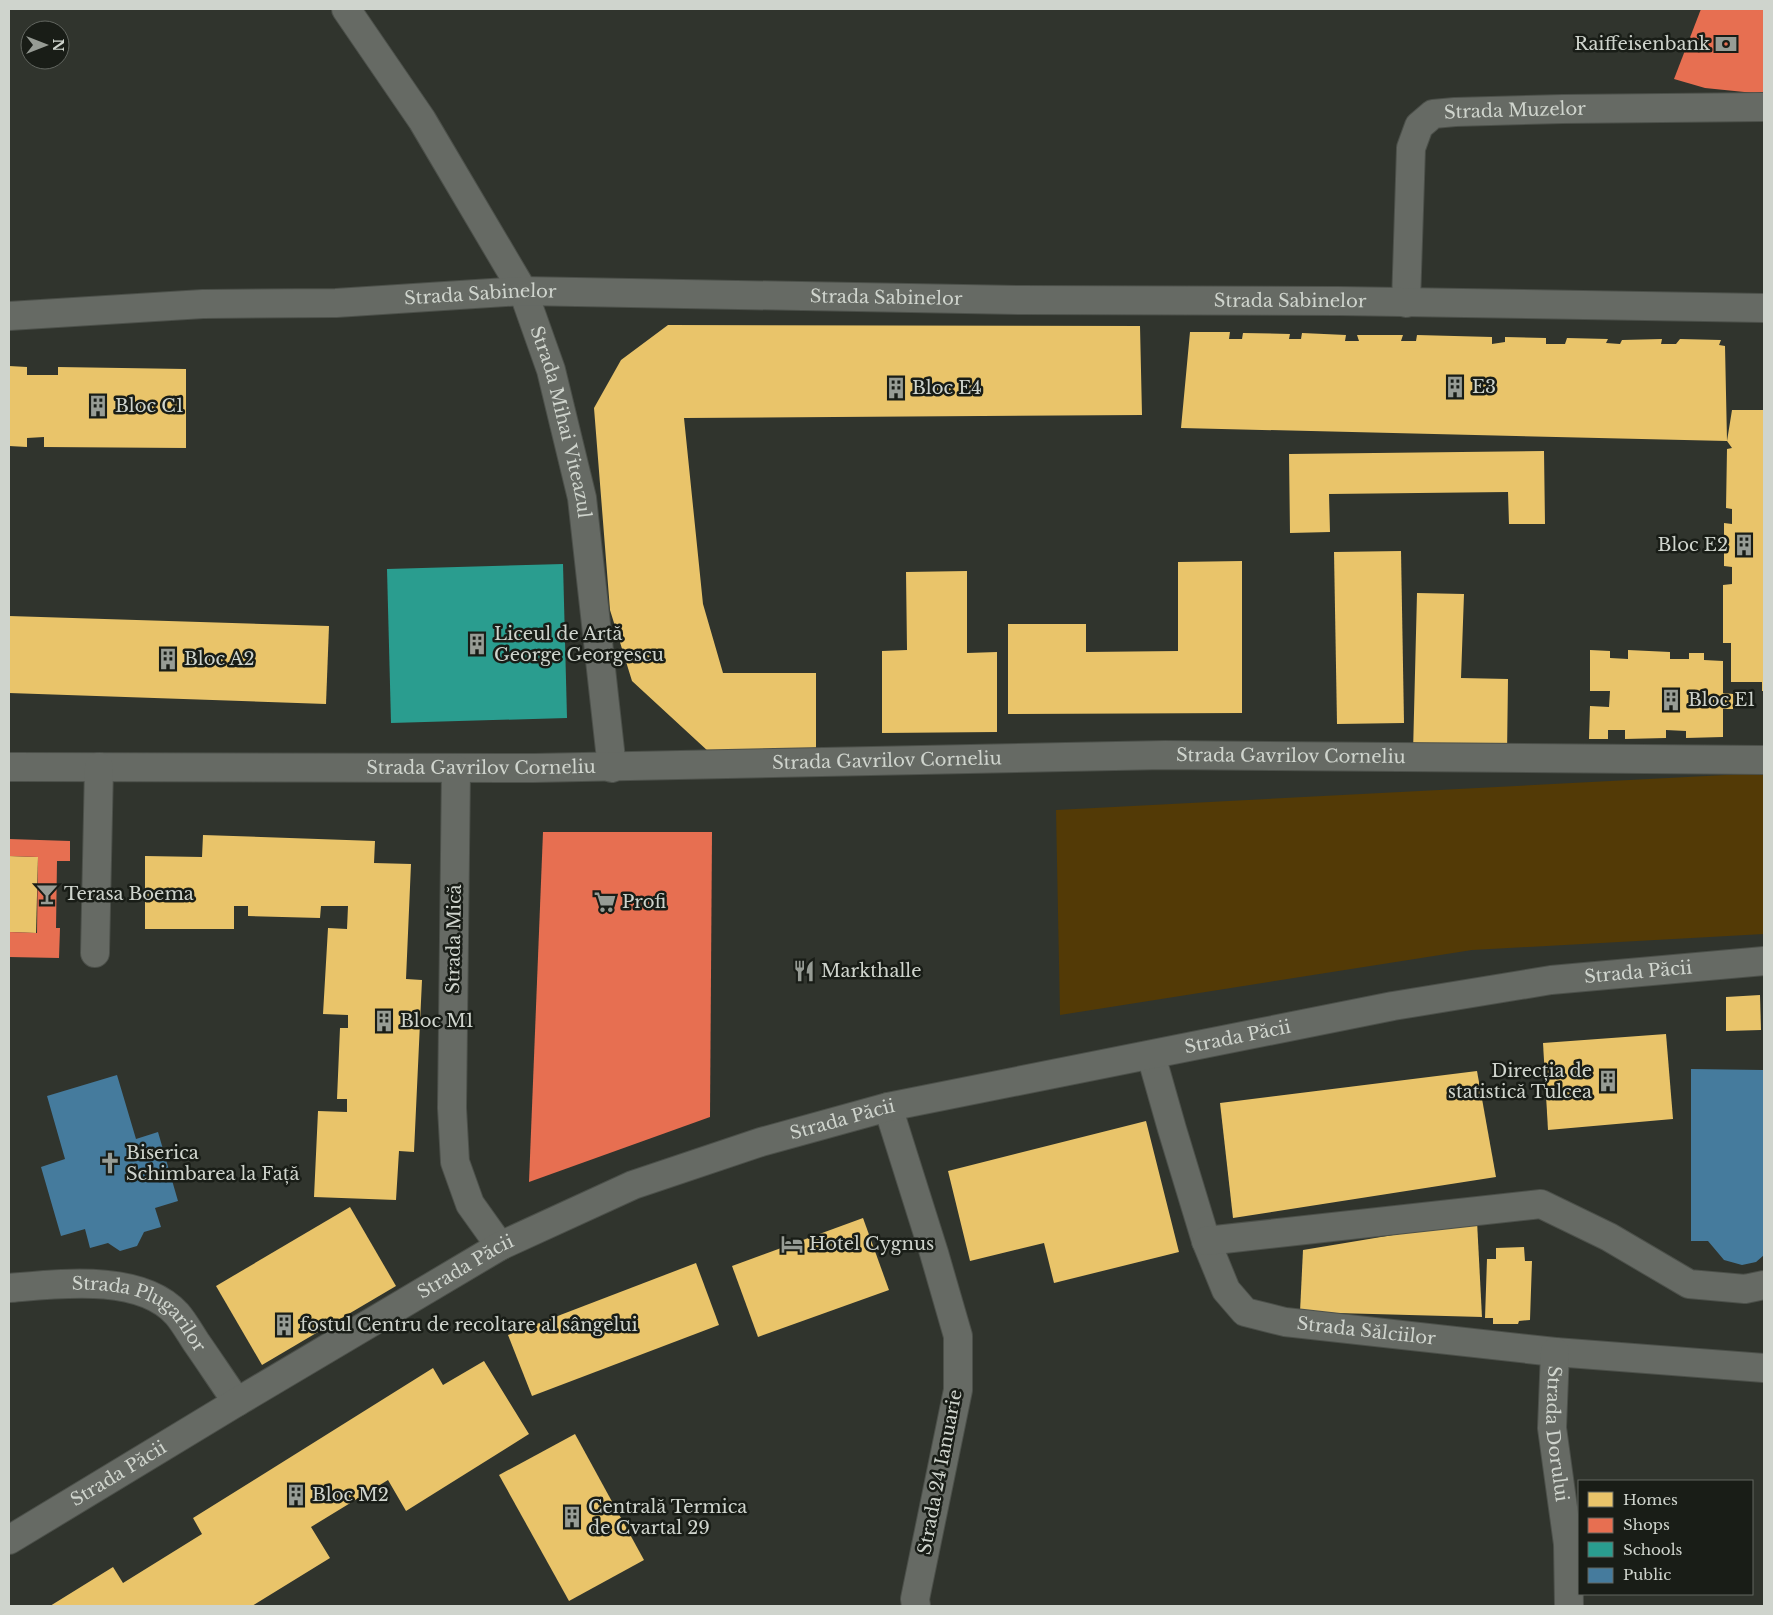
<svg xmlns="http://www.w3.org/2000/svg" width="1773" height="1615" font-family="'Libre Baskerville',serif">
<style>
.green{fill:#533a06}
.homes{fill:#e9c46a}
.shops{fill:#e76f51}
.schools{fill:#2a9d8f}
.public{fill:#457b9d}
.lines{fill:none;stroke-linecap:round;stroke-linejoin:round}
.minor-casing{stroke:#4c504a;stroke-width:30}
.minor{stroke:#666a64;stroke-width:28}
.labels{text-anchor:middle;stroke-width:5;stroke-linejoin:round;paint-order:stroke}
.poi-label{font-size:18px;fill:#cfd4cd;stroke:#191d17;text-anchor:start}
.street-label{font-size:18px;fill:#cfd4cd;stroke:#191d17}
</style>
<rect width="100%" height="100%" fill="#30342d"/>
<polygon class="green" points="1764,773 1764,934 1472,950 1060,1015 1056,810"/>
<g class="homes">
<polygon points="668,325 1140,326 1142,415 684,418 703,604 723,673 816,673 816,753 709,752 632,681 610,610 594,408 621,360"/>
<polygon points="1190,332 1230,332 1229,339 1242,339 1243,333 1290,334 1289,339 1301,339 1302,333 1346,335 1345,341 1359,341 1357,335 1403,335 1401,341 1416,341 1417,335 1492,337 1492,344 1505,342 1505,337 1546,338 1546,344 1565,344 1567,338 1608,339 1606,343 1620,344 1622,340 1662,339 1661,344 1676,344 1680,339 1721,340 1719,345 1725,346 1727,441 1181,428"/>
<polygon points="9,366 27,367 27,375 58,375 58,367 186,369 186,448 44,447 44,437 27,438 27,447 9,446"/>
<polygon points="1732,410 1764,410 1764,691 1762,691 1762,682 1731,682 1731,643 1723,643 1723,585 1732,584 1732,567 1724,566 1724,523 1732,524 1732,509 1726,508 1727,449 1732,448 1727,441"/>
<polygon points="1544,451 1545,524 1509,524 1508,492 1329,494 1330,532 1290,533 1289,454"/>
<polygon points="1401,551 1404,723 1337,724 1334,552"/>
<polygon points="1242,561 1242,713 1008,714 1008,624 1086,624 1086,652 1178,651 1178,562"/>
<polygon points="967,571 967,653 997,652 997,732 882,733 882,651 907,650 906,572"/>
<polygon points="1417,593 1464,594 1461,678 1508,679 1507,755 1413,753"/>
<polygon points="9,616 329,626 326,704 9,693"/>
<polygon points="1590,650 1610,651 1610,658 1628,659 1628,650 1670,652 1670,659 1689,659 1689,653 1704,653 1704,660 1723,661 1723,693 1733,694 1733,709 1723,709 1723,737 1686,738 1686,731 1666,730 1666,738 1625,739 1625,730 1608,730 1608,739 1589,739 1590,706 1609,707 1610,691 1590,691"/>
<polygon points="203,835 375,841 374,863 411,864 406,979 422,980 414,1152 399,1151 396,1200 314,1197 318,1111 347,1112 347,1099 337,1099 340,1028 348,1028 348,1015 323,1014 328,928 347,929 348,906 321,906 320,918 248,916 248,906 234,906 234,929 145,929 145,856 202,857"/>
<polygon points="9,856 38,857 36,933 9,932"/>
<polygon points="1760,995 1761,1030 1726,1031 1726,997"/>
<polygon points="1666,1034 1673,1119 1548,1130 1543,1043"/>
<polygon points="1477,1071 1496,1177 1233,1218 1220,1103"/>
<polygon points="1146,1121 1179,1252 1054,1283 1044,1243 970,1261 948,1171"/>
<polygon points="350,1207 396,1286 262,1365 216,1286"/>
<polygon points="863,1218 889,1290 758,1337 732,1266"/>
<polygon points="1477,1221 1482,1317 1300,1312 1303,1250"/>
<polygon points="1524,1247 1525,1261 1532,1261 1530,1320 1519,1321 1518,1324 1493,1324 1493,1318 1485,1318 1487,1259 1496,1259 1496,1248"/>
<polygon points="696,1263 719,1325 532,1396 508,1335"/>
<polygon points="484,1361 529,1434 406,1511 388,1480 311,1527 330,1558 252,1606 50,1606 113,1567 123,1583 202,1534 193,1518 433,1368 443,1385"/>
<polygon points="575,1434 644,1560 569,1601 499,1475"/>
</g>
<g class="shops">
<polygon points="1701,9 1764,9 1764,94 1705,88 1674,79"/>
<polygon points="543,832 712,832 710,1117 529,1182"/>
<polygon points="9,839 70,841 70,861 57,861 56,928 60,928 59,958 9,957 9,932 37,933 38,857 9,856"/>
</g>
<polygon class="schools" points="563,564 567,718 391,723 387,569"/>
<g class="public">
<polygon points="1691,1069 1764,1070 1764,1255 1756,1262 1742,1265 1724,1260 1708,1241 1691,1241"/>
<polygon points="117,1075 136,1139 158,1132 178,1201 155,1208 161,1227 144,1232 137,1246 120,1251 108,1243 90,1248 85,1229 61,1236 41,1167 65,1159 47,1096"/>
</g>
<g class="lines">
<g class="minor-casing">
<g id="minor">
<path id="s1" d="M346,9L422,120L523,291L551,370L582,498L612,768"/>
<path id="s2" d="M1406,303L1411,148L1419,126L1433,114L1455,112L1563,109L1764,107"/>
<path id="s3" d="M9,316L203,304L336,303L523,291L1018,300L1339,301L1764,308"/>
<path id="s4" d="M9,767L534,768L1165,755L1764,760"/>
<polyline points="456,769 452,1108 455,1162 470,1204 500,1246"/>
<polyline points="95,953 99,767"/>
<path id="s5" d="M1151,1055L1172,1129L1206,1241L1226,1290L1245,1312L1285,1322L1555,1352L1764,1368"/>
<polyline points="888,1107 934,1253 958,1336 958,1390 915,1599 916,1606"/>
<polyline points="1206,1241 1541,1204 1609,1237 1689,1284 1745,1289 1764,1285"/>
<path id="s6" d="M9,1288C58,1284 140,1273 177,1314C184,1322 190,1333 196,1342C210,1362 223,1382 237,1402"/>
<path id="s7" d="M1555,1352L1552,1428L1568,1544L1569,1606"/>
<path id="s8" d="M9,1540L237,1402L500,1246L633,1185L761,1142L888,1107L1393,1006L1551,980L1764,961"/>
</g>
</g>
<use href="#minor" class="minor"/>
</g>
<defs>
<g id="bank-bare" transform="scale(1.725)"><path d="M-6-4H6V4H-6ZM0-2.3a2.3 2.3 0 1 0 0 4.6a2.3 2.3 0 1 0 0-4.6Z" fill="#979c95" stroke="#191d17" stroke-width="2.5" paint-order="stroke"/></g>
<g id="building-bare" transform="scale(1.725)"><path d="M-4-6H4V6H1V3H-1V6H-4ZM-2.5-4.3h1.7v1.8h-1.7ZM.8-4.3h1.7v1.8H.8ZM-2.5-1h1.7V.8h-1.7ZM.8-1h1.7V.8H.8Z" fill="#979c95" stroke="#191d17" stroke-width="2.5" paint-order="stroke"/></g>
<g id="bar-bare" transform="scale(1.725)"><path d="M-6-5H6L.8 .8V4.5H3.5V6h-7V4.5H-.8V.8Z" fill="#979c95" stroke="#191d17" stroke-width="2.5" paint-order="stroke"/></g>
<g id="supermarket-bare" transform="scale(1.725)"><path d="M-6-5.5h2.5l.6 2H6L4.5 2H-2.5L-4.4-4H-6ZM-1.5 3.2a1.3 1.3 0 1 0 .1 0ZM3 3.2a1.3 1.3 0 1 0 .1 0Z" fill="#979c95" stroke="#191d17" stroke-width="2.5" paint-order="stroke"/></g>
<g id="restaurant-bare" transform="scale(1.725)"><path d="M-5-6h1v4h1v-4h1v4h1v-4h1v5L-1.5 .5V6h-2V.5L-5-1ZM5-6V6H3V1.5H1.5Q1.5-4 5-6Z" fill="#979c95" stroke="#191d17" stroke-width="2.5" paint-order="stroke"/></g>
<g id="church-bare" transform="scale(1.725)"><path d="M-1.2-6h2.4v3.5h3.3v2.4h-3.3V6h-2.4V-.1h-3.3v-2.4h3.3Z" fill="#979c95" stroke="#191d17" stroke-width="2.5" paint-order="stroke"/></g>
<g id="hotel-bare" transform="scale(1.725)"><path d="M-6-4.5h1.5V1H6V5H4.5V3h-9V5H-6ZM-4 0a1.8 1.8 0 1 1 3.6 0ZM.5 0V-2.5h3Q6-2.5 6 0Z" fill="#979c95" stroke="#191d17" stroke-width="2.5" paint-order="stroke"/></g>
</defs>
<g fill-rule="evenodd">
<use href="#bank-bare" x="1726" y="44"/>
<use href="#building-bare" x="1455" y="387"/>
<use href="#building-bare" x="896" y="388"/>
<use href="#building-bare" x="98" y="406"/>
<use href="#building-bare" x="1744" y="545"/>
<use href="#building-bare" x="477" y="644"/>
<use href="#building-bare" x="168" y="659"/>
<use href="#building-bare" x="1671" y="700"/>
<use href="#bar-bare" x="47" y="894"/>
<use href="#supermarket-bare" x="605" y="902"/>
<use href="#restaurant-bare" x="804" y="971"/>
<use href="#building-bare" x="384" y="1021"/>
<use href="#building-bare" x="1608" y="1081"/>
<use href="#church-bare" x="110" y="1163"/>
<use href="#hotel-bare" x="792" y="1244"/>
<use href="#building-bare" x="284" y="1325"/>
<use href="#building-bare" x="296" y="1495"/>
<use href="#building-bare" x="572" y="1517"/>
</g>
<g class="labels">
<g class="poi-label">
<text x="1710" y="50" text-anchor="end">Raiffeisenbank</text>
<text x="1472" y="393">E3</text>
<text x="912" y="394">Bloc E4</text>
<text x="115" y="412">Bloc C1</text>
<text x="1728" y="551" text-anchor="end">Bloc E2</text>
<text x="494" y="640">Liceul de Artă<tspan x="494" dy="21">George Georgescu</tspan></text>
<text x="184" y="665">Bloc A2</text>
<text x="1688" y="706">Bloc E1</text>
<text x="64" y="900">Terasa Boema</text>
<text x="622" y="908">Profi</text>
<text x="821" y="977">Markthalle</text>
<text x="400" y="1027">Bloc M1</text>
<text x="1592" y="1077" text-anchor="end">Direcția de<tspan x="1592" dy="21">statistică Tulcea</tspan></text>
<text x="126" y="1159">Biserica<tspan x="126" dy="21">Schimbarea la Față</tspan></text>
<text x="809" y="1250">Hotel Cygnus</text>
<text x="300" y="1331">fostul Centru de recoltare al sângelui</text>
<text x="312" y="1501">Bloc M2</text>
<text x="588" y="1513">Centrală Termica<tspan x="588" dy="21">de Cvartal 29</tspan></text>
</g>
<g class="street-label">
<text dy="6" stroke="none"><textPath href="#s2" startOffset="279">Strada Muzelor</textPath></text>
<text dy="6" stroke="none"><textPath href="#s3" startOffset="472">Strada Sabinelor</textPath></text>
<text dy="6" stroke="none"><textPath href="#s3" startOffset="878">Strada Sabinelor</textPath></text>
<text dy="6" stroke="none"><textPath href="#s3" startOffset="1282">Strada Sabinelor</textPath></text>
<text dy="6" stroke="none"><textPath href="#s1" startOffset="470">Strada Mihai Viteazul</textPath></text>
<text dy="6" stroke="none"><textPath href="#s4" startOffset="1282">Strada Gavrilov Corneliu</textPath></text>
<text dy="6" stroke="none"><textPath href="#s4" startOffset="878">Strada Gavrilov Corneliu</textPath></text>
<text dy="6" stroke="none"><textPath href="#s4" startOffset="472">Strada Gavrilov Corneliu</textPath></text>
<text transform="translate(454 939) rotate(-89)" y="6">Strada Mică</text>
<text dy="6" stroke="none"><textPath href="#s8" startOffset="1748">Strada Păcii</textPath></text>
<text dy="6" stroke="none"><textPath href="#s8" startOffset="1342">Strada Păcii</textPath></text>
<text dy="6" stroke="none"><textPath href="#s8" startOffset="938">Strada Păcii</textPath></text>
<text dy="6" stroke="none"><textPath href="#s8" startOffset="532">Strada Păcii</textPath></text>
<text dy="6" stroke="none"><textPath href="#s6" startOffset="141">Strada Plugarilor</textPath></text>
<text dy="6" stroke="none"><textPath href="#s5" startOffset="399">Strada Sălciilor</textPath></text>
<text dy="6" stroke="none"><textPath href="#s7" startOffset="82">Strada Dorului</textPath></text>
<text transform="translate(940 1472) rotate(-79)" y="6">Strada 24 Ianuarie</text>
<text dy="6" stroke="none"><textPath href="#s8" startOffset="128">Strada Păcii</textPath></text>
</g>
</g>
<rect width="1773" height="1615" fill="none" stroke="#cfd4cd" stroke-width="20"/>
<rect x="1578" y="1480" width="175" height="115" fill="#191d17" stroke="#626660"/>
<rect x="1588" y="1492" width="25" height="15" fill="#e9c46a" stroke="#626660"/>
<text x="1623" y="1505" font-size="15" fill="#cfd4cd">Homes</text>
<rect x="1588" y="1518" width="25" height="15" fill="#e76f51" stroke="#626660"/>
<text x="1623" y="1530" font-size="15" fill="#cfd4cd">Shops</text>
<rect x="1588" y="1542" width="25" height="15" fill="#2a9d8f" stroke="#626660"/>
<text x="1623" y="1555" font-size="15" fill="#cfd4cd">Schools</text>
<rect x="1588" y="1568" width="25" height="15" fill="#457b9d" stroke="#626660"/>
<text x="1623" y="1580" font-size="15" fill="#cfd4cd">Public</text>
<g transform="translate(45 45) rotate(90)"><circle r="24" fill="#191d17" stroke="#626660"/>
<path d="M0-4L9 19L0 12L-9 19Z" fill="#979c95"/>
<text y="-8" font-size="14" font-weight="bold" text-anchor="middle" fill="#cfd4cd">N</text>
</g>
</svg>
